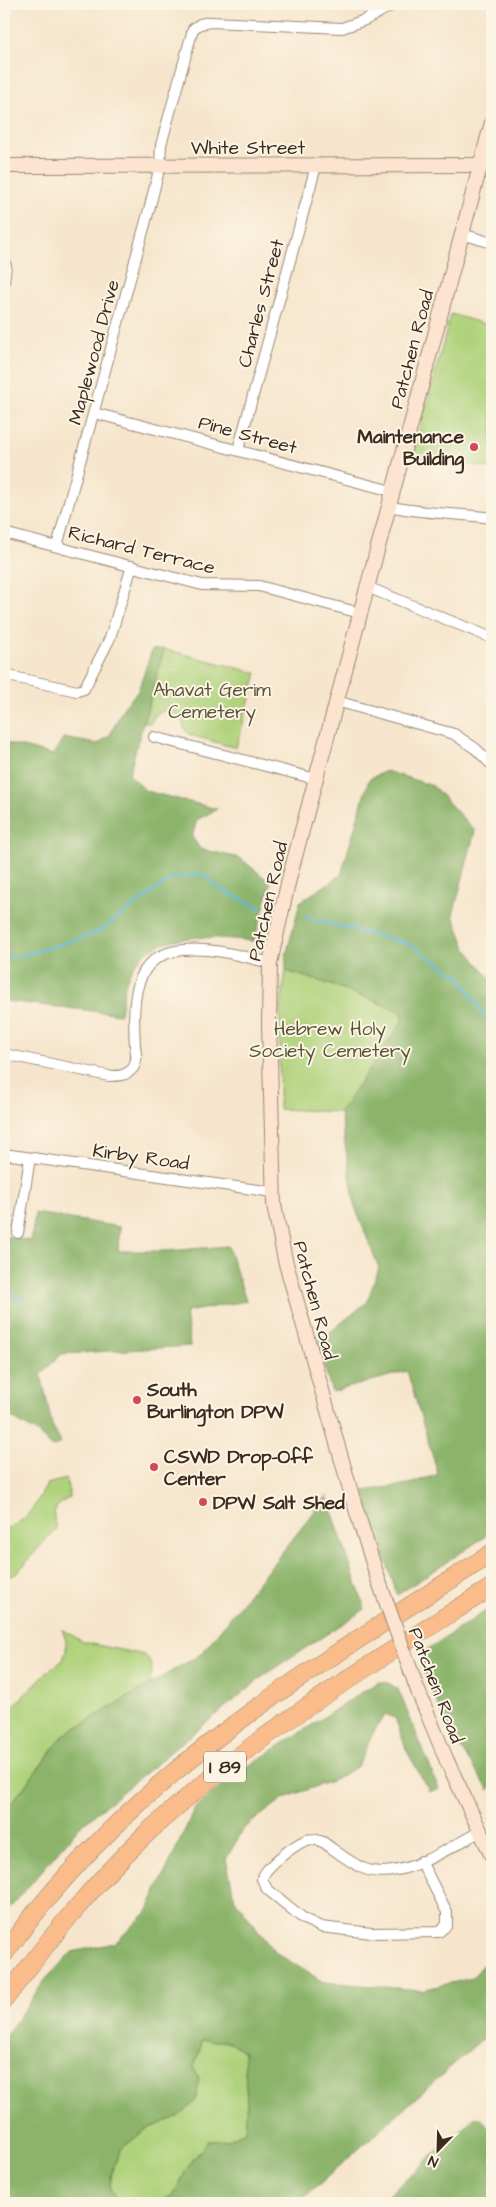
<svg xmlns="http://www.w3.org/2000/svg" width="496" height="2207" font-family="'Architects Daughter',sans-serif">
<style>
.green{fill:#afd27b;stroke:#757e4c}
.forest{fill:#8bb46b;stroke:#636f44}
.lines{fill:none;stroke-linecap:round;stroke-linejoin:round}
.stream{stroke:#5cb6d9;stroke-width:2.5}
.street-casing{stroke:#988875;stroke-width:12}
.secondary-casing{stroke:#988875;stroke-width:16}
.highway-casing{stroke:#988875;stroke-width:19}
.street{stroke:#fff;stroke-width:10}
.secondary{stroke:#fde4d0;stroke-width:14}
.highway{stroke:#f9bc8a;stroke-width:18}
.secondary-bridge-casing{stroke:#988875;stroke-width:16;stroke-linecap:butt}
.secondary-bridge{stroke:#fde4d0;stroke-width:14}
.poi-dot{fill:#d1495b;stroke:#fcf5e5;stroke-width:2}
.labels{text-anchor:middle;stroke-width:4;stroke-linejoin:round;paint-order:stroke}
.shield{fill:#fcf5e5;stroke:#75675a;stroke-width:1}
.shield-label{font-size:18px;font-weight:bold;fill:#3b2a1e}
.street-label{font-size:19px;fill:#3b2a1e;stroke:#fcf5e5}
.poi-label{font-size:19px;font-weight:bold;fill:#3b2a1e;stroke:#fcf5e5;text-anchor:start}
.park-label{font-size:19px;fill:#585435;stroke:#fcf5e5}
</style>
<rect width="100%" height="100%" fill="#fcf5e5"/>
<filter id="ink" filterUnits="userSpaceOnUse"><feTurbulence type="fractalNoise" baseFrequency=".02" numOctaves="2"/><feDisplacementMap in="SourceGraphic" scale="10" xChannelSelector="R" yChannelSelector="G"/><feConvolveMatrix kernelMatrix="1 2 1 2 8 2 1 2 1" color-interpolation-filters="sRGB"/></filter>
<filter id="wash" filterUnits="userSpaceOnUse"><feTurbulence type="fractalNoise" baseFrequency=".0096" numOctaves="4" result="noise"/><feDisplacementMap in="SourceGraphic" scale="20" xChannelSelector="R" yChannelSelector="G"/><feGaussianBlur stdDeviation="1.12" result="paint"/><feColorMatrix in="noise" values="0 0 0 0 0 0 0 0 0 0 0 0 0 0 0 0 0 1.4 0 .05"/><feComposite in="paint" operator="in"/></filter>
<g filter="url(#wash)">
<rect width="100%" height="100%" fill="#f6e5cc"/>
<g class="green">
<polygon points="451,314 492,326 492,468 412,457"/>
<path d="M164,649L257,673L236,748L190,735C178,727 190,716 165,710L156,714L150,724L144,722Z"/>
<polygon points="286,971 332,985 401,1011 404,1020 340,1112 279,1109 280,1010"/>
<path d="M66,1479L70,1497C53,1507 51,1512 57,1531L54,1530L16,1574L4,1578V1529C27,1523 36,1504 47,1484Z"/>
<path d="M62,1629L83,1642L144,1655C154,1664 153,1673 149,1685L64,1735L4,1813V1716L46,1673L63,1660L66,1651V1641Z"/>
<polygon points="203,2040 230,2042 244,2052 247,2103 245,2131 229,2140 208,2141 189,2165 173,2196 155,2203 119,2202 110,2189 112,2170 121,2149 145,2130 179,2116 199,2080 194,2067"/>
</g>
<g class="forest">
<path d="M164,649L129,774L146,791L217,809L197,820L192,837L200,849L240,858L271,883L254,941C209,937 148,927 127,979C123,990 122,1003 120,1014L4,1001V742L53,755L63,738L98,744L110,735L123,708L138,691L152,650Z"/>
<polygon points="386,771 433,786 475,831 453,915 466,948 492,981 492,1532 397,1595 364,1491 409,1484 438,1474 407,1371 332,1392 317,1343 367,1302 379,1268 355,1207 340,1112 404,1019 400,1011 332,985 286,971 286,956 300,902 341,875 369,779"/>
<polygon points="35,1213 120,1227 118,1251 168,1251 228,1246 246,1301 186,1312 190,1346 62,1354 41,1374 52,1425 61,1443 52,1447 36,1432 4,1413 4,1236 31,1241"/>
<polygon points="327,1496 365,1609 267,1673 79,1827 4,1915 4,1813 64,1735 201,1654"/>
<polygon points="492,1607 492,1785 489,1790 452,1736 421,1665 423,1652"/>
<polygon points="378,1682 388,1683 398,1689 439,1789 429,1791 407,1751 395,1718 385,1714 374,1731 358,1766 334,1780 284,1798 244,1828 226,1859 235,1900 275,1952 323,1982 422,1990 472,1978 492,1955 492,2030 298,2203 155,2203 173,2196 189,2165 208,2141 229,2140 245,2131 247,2103 244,2052 230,2042 203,2040 194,2067 199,2080 196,2101 179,2116 145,2130 121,2149 112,2170 110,2189 119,2202 124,2203 4,2203 4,2038 9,2031 45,1980 72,1952 115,1943 147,1912 195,1808 236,1774"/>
<polygon points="474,2118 481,2118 492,2131 492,2203 380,2203"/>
</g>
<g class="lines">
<g class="stream">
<polyline points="305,917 409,944 460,977 492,1028"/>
<polyline points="4,956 18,957 97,933 172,878 203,874 218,888 262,909"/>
<polyline points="4,1289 26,1302"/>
</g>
</g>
</g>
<g filter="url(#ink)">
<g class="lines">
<g class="street-casing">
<g id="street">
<polyline points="462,234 492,243"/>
<polyline points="4,260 6,266 4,282"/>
<polyline points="94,413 392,491"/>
<polyline points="238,450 316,166"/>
<path d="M388,506C423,514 457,513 492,518"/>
<polyline points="4,533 202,585 259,586 360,613"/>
<polyline points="57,546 150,206 160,166 161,145 193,29 200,24 210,22 342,28 365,20 394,4"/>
<polyline points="367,587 492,638"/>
<polyline points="4,675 77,691 84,689 110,638 132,566"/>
<polyline points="336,701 454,734 476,749 492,765"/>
<polyline points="154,737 316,779"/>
<path d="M4,1054L109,1076C118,1076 127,1076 133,1068C138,1061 136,1053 135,1046C133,1006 130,954 183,950C212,947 242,956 270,963"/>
<polyline points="4,1154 273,1192"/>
<polyline points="18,1233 30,1158"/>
<path d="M421,1861L447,1912V1925L439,1932L371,1933L321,1927L304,1919L267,1889L262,1879C265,1867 295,1844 307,1840C313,1838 317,1840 323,1842C336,1851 350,1863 365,1869C399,1882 449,1848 479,1832"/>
</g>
</g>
<g class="secondary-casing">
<g id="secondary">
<polyline points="4,166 492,165"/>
<polyline points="378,1579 354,1503 285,1260 274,1205 269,1023 270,963 289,879 492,122"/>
<polyline points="418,1691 447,1761 492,1856"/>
</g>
</g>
<g class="highway-casing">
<g id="highway">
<path d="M4,1954C48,1892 100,1837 157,1787C259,1697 379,1627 492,1553"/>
<path d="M4,2000C48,1941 92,1885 146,1834C250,1737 373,1663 492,1587"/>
</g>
</g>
<use href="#street" class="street"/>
<use href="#secondary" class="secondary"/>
<use href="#highway" class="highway"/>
<g class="secondary-bridge-casing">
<polyline id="secondary-bridge" points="378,1579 418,1691"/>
</g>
<use href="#secondary-bridge" class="secondary-bridge"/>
</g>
</g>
<g class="poi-dot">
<circle cx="474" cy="447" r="5"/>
<circle cx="137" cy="1400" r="5"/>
<circle cx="154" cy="1467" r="5"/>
<circle cx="203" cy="1502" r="5"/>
</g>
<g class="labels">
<rect class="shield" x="204" y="1751.5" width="42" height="31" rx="4"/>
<g class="shield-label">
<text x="225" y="1773">I 89</text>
</g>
<g class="street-label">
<text x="248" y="154">White Street</text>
<text transform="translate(260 303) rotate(-75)" y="7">Charles Street</text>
<text transform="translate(411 349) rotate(-75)" y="7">Patchen Road</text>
<text transform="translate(93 352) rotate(-75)" y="7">Maplewood Drive</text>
<text transform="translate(248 434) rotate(15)" y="7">Pine Street</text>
<text transform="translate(142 549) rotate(14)" y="7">Richard Terrace</text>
<text transform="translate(267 901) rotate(-77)" y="7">Patchen Road</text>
<text transform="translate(141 1156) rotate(8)" y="7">Kirby Road</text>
<text transform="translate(316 1300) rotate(75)" y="7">Patchen Road</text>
<text transform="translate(437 1685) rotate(69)" y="7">Patchen Road</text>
</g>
<g class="poi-label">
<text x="464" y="443" text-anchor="end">Maintenance<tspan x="464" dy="22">Building</tspan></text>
<text x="147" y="1396">South<tspan x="147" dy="22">Burlington DPW</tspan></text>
<text x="164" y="1463">CSWD Drop-Off<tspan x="164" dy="22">Center</tspan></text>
<text x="213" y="1509">DPW Salt Shed</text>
</g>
<g class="park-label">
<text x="212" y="696">Ahavat Gerim<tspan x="212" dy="22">Cemetery</tspan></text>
<text x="330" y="1035">Hebrew Holy<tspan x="330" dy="22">Society Cemetery</tspan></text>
</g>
</g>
<rect width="496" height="2207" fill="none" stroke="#fcf5e5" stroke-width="20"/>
<g transform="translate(438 2150) rotate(203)" stroke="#fcf5e5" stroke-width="4" paint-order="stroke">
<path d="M0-4L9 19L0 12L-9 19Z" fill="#3b2a1e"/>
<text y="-8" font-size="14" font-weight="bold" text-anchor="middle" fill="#3b2a1e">N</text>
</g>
</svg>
